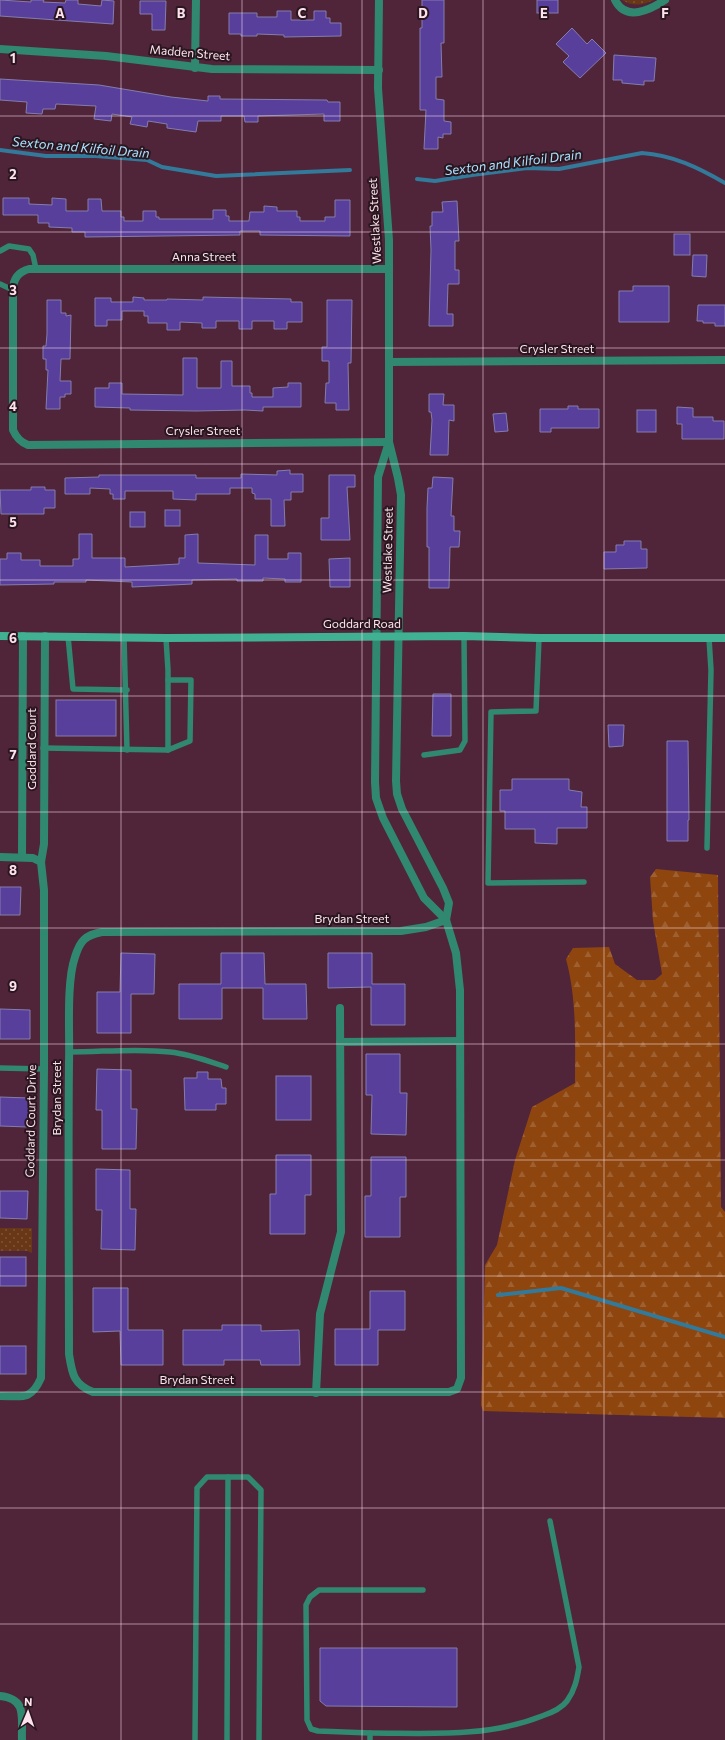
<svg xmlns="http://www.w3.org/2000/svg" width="725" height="1740" font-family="Commissioner,sans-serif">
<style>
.green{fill:url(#green-dots)}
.forest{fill:url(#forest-firs)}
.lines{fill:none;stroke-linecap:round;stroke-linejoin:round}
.stream{stroke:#32799a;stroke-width:4}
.building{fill:#583f9c;stroke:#847dab}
.service{stroke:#308870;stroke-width:5.5}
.minor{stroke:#308870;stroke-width:8}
.secondary{stroke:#41b193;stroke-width:8}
.grid{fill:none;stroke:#fee2ed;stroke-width:1;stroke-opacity:0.55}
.labels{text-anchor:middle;stroke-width:4;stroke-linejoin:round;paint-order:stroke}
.street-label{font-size:12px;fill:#fee2ed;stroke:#2a161f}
.water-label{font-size:13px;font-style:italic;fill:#aae1ff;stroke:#2a161f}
.grid-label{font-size:13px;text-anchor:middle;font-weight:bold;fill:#fee2ed;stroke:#2a161f;stroke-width:4;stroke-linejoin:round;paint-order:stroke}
</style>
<defs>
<pattern id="green-dots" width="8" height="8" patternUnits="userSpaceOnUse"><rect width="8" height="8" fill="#683717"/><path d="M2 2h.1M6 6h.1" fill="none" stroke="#7f5439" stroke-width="1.8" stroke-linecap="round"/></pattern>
<pattern id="forest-firs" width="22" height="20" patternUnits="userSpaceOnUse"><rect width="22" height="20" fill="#8e460e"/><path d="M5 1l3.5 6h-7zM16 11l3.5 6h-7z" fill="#9f6031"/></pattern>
</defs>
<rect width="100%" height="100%" fill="#50253a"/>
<g class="green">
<path d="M622,0H654C643,5 633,7 622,0Z"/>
<polygon points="0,1228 32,1228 32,1253 27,1251 0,1251"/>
</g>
<path class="forest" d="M656,869L718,875L721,1207L725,1212V1418L483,1411L481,1405L485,1265L497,1245L515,1160L532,1107L575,1083C575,1040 577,1000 566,959L573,948L609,947L615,964L637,980H655L662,974L653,921L650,877Z"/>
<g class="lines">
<g class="stream">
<polyline points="0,150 46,156 96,156 147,160 162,167 216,176 350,170"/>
<path d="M417,179L435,181L472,175L527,168L559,169L642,153C673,155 699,168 725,183"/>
<polyline points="498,1295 561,1288 725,1337"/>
</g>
</g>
<g class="building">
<polygon points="0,0 31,2 31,0 44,0 43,2 65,3 66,0 78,0 78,4 101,6 102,0 114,1 113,24 0,16"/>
<polygon points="422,0 444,0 444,43 441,43 442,77 436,77 436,99 444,100 444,121 451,122 451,134 443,134 443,138 438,137 438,149 424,149 426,110 420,110 420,28 422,28"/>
<rect x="537" y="0" width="21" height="13"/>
<polygon points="140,1 166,1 165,30 152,30 152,14 140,14"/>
<polygon points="277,11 291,11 291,20 314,20 314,11 326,11 326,18 330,18 330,23 341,23 341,36 284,37 284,35 257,34 257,36 241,36 241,34 229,34 229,13 257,13 257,17 277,17"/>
<polygon points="572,28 587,44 592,39 606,53 580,78 563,62 569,56 556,44"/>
<polygon points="614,55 656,58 654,81 644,81 644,85 622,83 622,80 613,80"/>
<polygon points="0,79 99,85 171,97 208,101 208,96 220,96 220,99 327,100 328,102 340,102 340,121 324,121 324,114 258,116 258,122 245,122 244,116 221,116 221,121 198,121 196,132 167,128 167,124 148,121 147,127 130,124 132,117 112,114 111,121 94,119 96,106 56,104 55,109 43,109 42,114 26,113 27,102 0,100"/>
<polygon points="3,198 29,198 29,204 52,205 52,198 66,199 66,211 88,211 88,199 101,199 102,211 121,211 121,217 124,217 124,221 143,221 143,211 156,211 156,217 159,217 159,219 213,219 213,210 226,210 226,216 229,216 229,221 249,221 250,212 264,212 264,206 277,207 277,211 297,211 297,217 300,217 300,221 325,221 325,217 335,217 335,200 350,200 350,236 260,235 260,231 240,231 240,235 85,237 85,232 72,232 72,228 49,227 49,223 38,223 38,215 3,215"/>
<polygon points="457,201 459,241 455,241 455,270 459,270 459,284 448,284 447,314 453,314 453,326 429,326 431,250 430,226 432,226 432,212 443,212 442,202"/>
<rect x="674" y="234" width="16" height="21"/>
<polygon points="693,255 707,255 706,277 692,276"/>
<polygon points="633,286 669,286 669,322 619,322 619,291 633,291"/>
<polygon points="133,297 144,298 144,300 167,300 167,299 203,300 203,297 291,299 291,302 302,302 302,322 287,322 287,329 274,329 274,321 252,321 252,329 239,329 239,321 216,321 216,328 202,328 202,323 180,322 180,330 167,330 167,323 148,323 148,316 144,316 144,311 122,311 122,320 107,320 107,326 95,326 95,298 111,298 111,302 133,302"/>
<polygon points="47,300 61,300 61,313 66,313 66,316 71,315 70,359 61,359 60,381 71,381 71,394 65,394 65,397 60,397 60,409 46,409 48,370 46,370 46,359 43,359 43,346 46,346 47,334"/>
<polygon points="327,300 352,300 351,363 348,363 349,410 336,410 336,403 325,403 326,383 329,383 329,361 322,361 322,347 327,347"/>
<polygon points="698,305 725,305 725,326 715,326 715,323 703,323 703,321 697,321"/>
<polygon points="183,358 197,358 197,388 221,388 221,361 232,361 232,386 250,386 250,393 252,393 252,397 273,397 273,388 288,387 288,383 301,383 301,407 263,407 263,411 245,410 196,411 130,410 130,408 95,407 95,388 109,388 109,383 122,383 122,394 183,395"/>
<polygon points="429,394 444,394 443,405 454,405 454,421 449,420 448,455 430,455 432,420 431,412 429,412"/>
<polygon points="568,406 578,406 578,409 599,409 599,428 551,428 551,432 540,432 540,409 568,409"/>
<polygon points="677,407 693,408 693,417 713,417 713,421 724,421 724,439 682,439 682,424 677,424"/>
<rect x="637" y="410" width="19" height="22"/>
<polygon points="506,413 508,431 495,432 493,414"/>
<polygon points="290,470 290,474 303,474 303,492 291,492 291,500 284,500 285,526 271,526 271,499 255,499 255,494 252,493 252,488 230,488 230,494 196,494 196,500 173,499 173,491 125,491 125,499 113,499 113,494 110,494 110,489 90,488 90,494 65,494 65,478 99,477 99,475 196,475 196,478 241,478 241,474 277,475 277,471"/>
<polygon points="329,475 355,475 355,487 347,487 350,540 321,540 321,518 329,518"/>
<polygon points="433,477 453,478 451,516 454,516 454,531 460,531 459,547 450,547 449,588 429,588 429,547 427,547 427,508 428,488 432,488"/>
<polygon points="31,487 45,487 45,490 55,490 55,508 44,508 44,514 1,514 0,490 31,490"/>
<rect x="165" y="510" width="15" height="16"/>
<rect x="130" y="512" width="15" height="15"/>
<polygon points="79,534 92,534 92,558 125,558 125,567 179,564 179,558 185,558 185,535 198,534 198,563 255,565 255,535 268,535 268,559 288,559 288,553 301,553 301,582 285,582 285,579 263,578 263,581 237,581 237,579 192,580 192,584 132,587 132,582 86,580 86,582 54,582 54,584 0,585 0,559 7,559 7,553 21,553 21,560 40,560 40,566 73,566 73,559 79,559"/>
<polygon points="624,541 641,541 641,549 647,549 647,568 604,569 604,552 616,552 616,545 624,545"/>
<polygon points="350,558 350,587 330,587 329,559"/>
<polygon points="433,694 451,694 451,736 432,736"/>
<rect x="56" y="700" width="60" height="36"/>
<polygon points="608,725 624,725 623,746 609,747"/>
<polygon points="667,741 688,741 689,820 688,820 688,841 667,841"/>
<polygon points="512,779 569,779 569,790 582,792 581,807 587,807 587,828 557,828 557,844 535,843 535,829 505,829 505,811 500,811 500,790 512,790"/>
<polygon points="0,887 21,887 20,915 0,915"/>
<polygon points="121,953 155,954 154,994 131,994 131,1033 97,1033 97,992 120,992"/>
<polygon points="221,953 264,953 265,984 306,984 307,1019 263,1019 263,988 222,988 222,1019 179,1019 179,984 221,984"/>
<polygon points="328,953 372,953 372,984 405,984 405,1025 371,1025 371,987 328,988"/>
<polygon points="0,1009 30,1010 30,1039 0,1039"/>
<polygon points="366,1054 400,1054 400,1093 407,1093 406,1135 371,1134 372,1095 366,1095"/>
<polygon points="97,1069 131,1070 131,1109 137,1109 136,1149 102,1149 102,1110 96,1110"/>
<polygon points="197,1072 208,1072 208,1079 221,1079 222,1088 226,1088 226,1104 216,1104 216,1110 185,1110 184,1078 197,1078"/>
<rect x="276" y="1076" width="35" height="44"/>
<polygon points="0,1097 29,1098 28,1127 0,1126"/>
<polygon points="276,1155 311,1155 311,1195 305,1195 305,1234 270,1234 270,1194 276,1194"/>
<polygon points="371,1157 406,1157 406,1197 400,1197 400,1237 365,1237 365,1196 371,1196"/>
<polygon points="96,1169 130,1170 130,1209 136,1209 135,1250 101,1249 102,1210 96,1210"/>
<polygon points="0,1191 28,1191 27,1219 0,1218"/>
<rect x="0" y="1257" width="26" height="29"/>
<polygon points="93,1288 128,1288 128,1330 163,1330 163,1365 121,1365 120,1331 93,1332"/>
<polygon points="370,1291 405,1291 405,1330 378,1330 378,1365 335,1365 335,1329 370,1329"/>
<polygon points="222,1325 261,1325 261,1331 299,1330 300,1365 261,1365 260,1360 224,1360 224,1365 183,1365 183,1330 222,1330"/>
<rect x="0" y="1346" width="26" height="28"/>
<polygon points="320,1648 457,1648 457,1707 326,1706 320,1701"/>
</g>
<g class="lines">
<g class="service">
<polyline points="0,251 9,246 29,249 33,255 36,269"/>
<polyline points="0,284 13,290"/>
<polyline points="68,636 73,689 127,690"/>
<polyline points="124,637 127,750"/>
<polyline points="166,638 168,670 168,750"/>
<polyline points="539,638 536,711 491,712 488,883 584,882"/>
<polyline points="43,748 168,750 190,741 191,680 168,680"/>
<polyline points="424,755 460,750 465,741 464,636"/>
<polyline points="707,848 711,670 709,638"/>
<path d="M69,1052C103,1052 137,1048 170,1052C190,1054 208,1061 226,1067"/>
<polyline points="0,1068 44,1069"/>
<path d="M370,1733C427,1733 487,1738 542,1716C551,1713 561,1709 567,1701C575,1690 577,1679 579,1667L550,1521"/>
<polyline points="195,1740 197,1488 207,1477 248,1477 261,1490 259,1740"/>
<polyline points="227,1740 228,1477"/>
<polyline points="370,1740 370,1733 318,1731 311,1729 307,1720 306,1605 310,1597 319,1590 423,1590"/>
</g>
<g class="minor">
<polyline points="379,0 378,88 389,240 389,442 398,478 401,495 396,781 397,794 402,809 443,888 449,903 446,920"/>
<path d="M615,0C626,22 650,10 665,0"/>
<polyline points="0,49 106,56 212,69 379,70"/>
<polyline points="195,68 196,0"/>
<polyline points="389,362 725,360"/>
<path d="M389,442L378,477L375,782L376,798L383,818L424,898L446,920L456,953L460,990L461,1378L457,1389L449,1392H93C73,1384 72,1373 69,1354C69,1257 68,1160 69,1063C70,1034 66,983 75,957C80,941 85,935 102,932L401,931L426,927L446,920"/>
<path d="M389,442L28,445C20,442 16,437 13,430V290C13,279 18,272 29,269H389"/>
<path d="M0,857L33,858L41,862L44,890V1069L41,1378C31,1401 22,1396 0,1396"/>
<polyline points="22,857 23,636"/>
<polyline points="41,862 44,844 45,636"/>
<polyline points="340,1042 460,1041"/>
<polyline points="316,1393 320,1314 341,1232 340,1008"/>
<path d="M0,1696C28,1699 21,1718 22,1740"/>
</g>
<polyline class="secondary" points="0,636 166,638 464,636 539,638 725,638"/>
</g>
<path class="grid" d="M121,0V1740M242,0V1740M362,0V1740M483,0V1740M604,0V1740M0,116H725M0,232H725M0,348H725M0,464H725M0,580H725M0,696H725M0,812H725M0,928H725M0,1044H725M0,1160H725M0,1276H725M0,1392H725M0,1508H725M0,1624H725"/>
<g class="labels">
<g class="street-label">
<text transform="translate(190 53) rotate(5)" y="4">Madden Street</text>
<text transform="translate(375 221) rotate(-93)" y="4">Westlake Street</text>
<text x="204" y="261">Anna Street</text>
<text x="557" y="353">Crysler Street</text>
<text x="203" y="435">Crysler Street</text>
<text transform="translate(388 550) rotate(-89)" y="4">Westlake Street</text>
<text x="362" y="628">Goddard Road</text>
<text transform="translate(32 749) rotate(-90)" y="4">Goddard Court</text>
<text x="352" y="923">Brydan Street</text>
<text transform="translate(57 1098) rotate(-90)" y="4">Brydan Street</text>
<text transform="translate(31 1121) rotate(-89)" y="4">Goddard Court Drive</text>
<text x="197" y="1384">Brydan Street</text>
</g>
<g class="water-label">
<text transform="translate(81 147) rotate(5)" y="5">Sexton and Kilfoil Drain</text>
<text transform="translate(513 162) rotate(-7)" y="5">Sexton and Kilfoil Drain</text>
</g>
</g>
<g class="grid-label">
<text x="60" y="18">A</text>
<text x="181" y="18">B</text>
<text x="302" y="18">C</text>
<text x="423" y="18">D</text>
<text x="544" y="18">E</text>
<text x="665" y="18">F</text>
<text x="13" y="63">1</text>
<text x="13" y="179">2</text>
<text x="13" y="295">3</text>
<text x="13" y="411">4</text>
<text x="13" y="527">5</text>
<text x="13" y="643">6</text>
<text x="13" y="759">7</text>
<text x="13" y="875">8</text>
<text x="13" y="991">9</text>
</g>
<g transform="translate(28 1712) rotate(2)" stroke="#2a161f" stroke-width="3" paint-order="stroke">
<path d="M0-3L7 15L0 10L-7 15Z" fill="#fee2ed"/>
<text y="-6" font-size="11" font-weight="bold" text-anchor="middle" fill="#fee2ed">N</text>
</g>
</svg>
